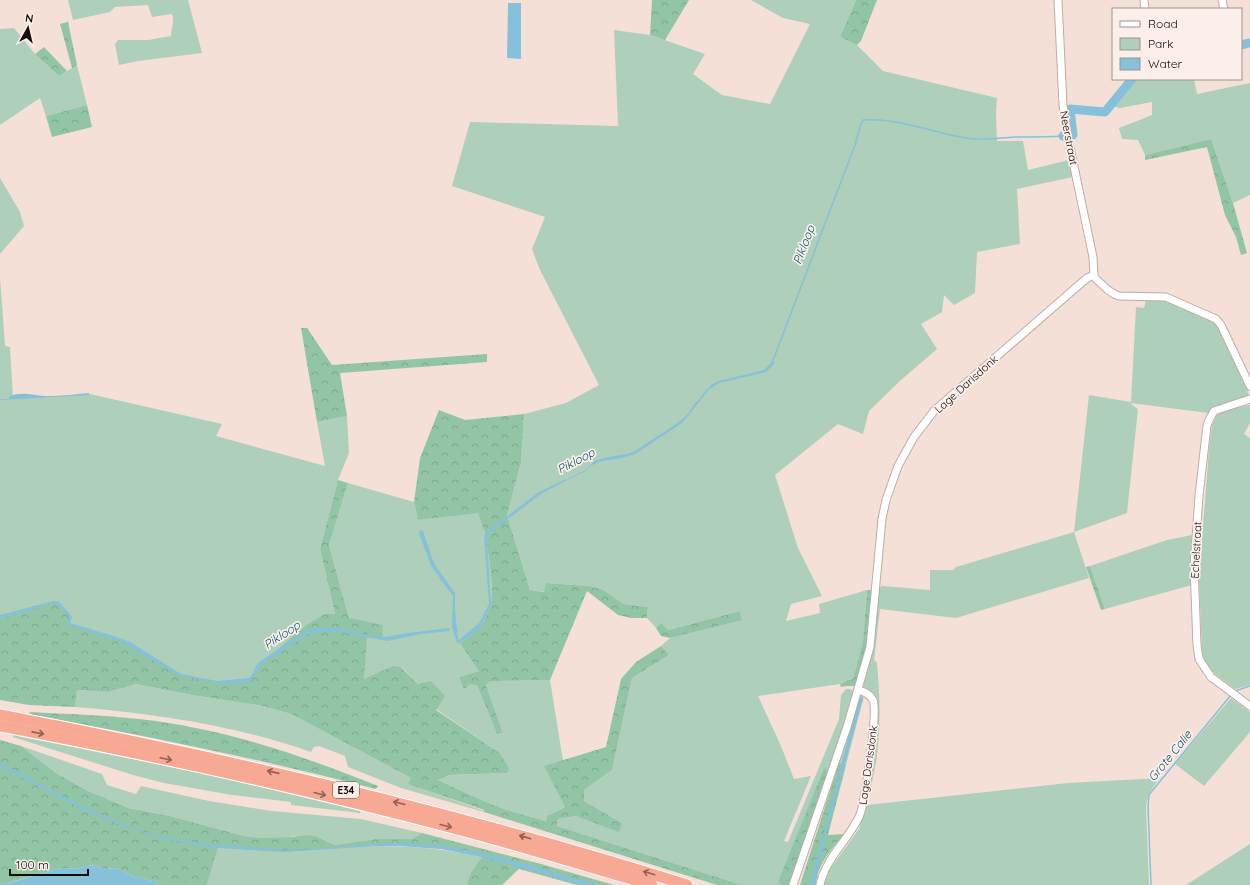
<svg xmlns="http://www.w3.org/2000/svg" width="1250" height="885" font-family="Quicksand,sans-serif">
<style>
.green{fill:#aecfba}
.forest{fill:url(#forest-crowns)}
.water{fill:#85c1da}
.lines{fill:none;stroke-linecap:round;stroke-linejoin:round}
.stream{stroke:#85c1da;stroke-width:1.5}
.river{stroke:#85c1da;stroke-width:9}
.minor-casing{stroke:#c0aca4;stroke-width:9}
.highway-casing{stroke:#fff;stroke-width:13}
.minor{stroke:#fff;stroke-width:7}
.highway{stroke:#f7a994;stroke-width:11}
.oneway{stroke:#906256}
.labels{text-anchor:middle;stroke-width:3.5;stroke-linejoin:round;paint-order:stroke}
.shield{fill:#fcefea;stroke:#59504d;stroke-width:1}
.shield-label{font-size:10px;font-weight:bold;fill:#130c0a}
.street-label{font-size:11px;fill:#130c0a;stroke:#fcefea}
.water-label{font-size:12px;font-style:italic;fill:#045871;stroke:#fcefea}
</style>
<defs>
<pattern id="forest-crowns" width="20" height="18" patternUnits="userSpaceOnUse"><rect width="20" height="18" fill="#91c5a5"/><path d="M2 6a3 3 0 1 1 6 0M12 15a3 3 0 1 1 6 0" fill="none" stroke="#7ca88d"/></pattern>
</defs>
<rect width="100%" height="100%" fill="#f5e0d8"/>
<g class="green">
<path d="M68,0H188L202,53L138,61L119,65L115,44L118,40H148L171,36C171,27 175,23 172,14L152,17L148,5L115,7L110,12L73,20Z"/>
<polygon points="751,0 856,0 840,37 857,45 883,71 997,98 996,113 997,141 1023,141 1028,170 1069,160 1073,177 1017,189 1020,244 977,252 975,293 954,305 944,295 942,312 921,324 937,349 901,380 869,411 863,434 838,424 775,475 798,548 822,596 791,604 786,621 820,613 819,604 867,590 863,641 853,679 846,680 840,684 758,696 781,746 794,779 811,776 784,841 788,842 839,719 841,695 846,689 850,689 853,691 854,694 828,770 824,769 779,882 781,885 742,885 557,826 558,819 576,816 622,823 584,801 584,790 612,770 632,678 669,655 661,646 670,638 742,619 740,611 668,630 661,624 656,628 647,618 648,607 624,604 602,589 589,586 547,583 545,592 530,590 507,515 521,463 524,414 566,403 599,385 540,270 532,249 545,217 452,186 470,122 618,126 614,30 650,35 705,54 693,74 722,95 770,104 810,24 783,18"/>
<polygon points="14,28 35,54 59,76 77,65 87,105 46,116 40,98 0,125 0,29"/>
<polygon points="1131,79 1194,79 1197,94 1250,83 1250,195 1233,203 1211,139 1145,155 1138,140 1122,139 1119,128 1152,115 1152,102 1120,108 1107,105"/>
<polygon points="0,178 20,212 24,226 0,254"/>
<polygon points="0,277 5,346 10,347 13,398 90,394 222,424 216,436 325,466 317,422 347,416 349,453 338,480 320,549 335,614 252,679 220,682 187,677 0,618"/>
<path d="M1146,300L1171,301L1214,321L1219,326L1247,388L1249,396L1241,399L1217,407L1208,413L1131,403L1132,405L1138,409L1127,513L1074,532L1089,578L956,618L880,609L874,660L877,663C880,694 881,725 877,756C875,772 870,789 867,805L1068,783L1160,778C1152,788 1147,794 1146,807L1149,885H822L825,876L859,829L866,805H865L873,694L863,686L872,653L879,587L883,586L930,590V570H953L956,567L1074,532L1089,395L1131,402L1136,307L1144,308Z"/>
<polygon points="1250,405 1250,423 1244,434 1250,438 1250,685 1235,689 1215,674 1206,664 1202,652 1199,578 1209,449 1212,425 1217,415 1226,410"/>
<polygon points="348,483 414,502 418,520 478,512 486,536 492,584 491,605 482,625 479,671 459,677 470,684 477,684 497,734 503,733 486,685 490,681 550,680 563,761 545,767 565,807 547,816 546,821 504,809 484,801 438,780 449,775 507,773 500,753 436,709 418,684 402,667 364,679 366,638 368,636 349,618 329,545"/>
<polygon points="1192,535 1192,585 1105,609 1090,566 1167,540"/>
<path d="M136,684L192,695L263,706L291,714L411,778L409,784L484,811V812L401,788L348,767L345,756L319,746L314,747L311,752C233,725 158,714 75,707L77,690L108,692Z"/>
<polygon points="860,695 864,696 846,765 839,763"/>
<polygon points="1231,698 1250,712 1250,732 1204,786 1175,764"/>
<polygon points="13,735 210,775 360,811 360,813 291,805 291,802 232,795 164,783 133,775 13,737"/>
<polygon points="21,746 102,774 107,785 136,794 141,786 209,801 272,811 361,819 422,833 412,839 375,839 335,845 328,842 322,839 304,835 282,838 265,838 244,836 170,816 129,808 88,791 56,773"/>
<polygon points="1250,844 1250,885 1186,885"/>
<path d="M377,846C413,846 447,849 482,857C475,866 469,873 467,885H207L218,848L284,852Z"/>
</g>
<g class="forest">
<polygon points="652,0 689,0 665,40 650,35"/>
<polygon points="856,0 877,0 861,41 857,45 840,37"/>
<polygon points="68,22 77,65 72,68 60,24"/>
<polygon points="44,47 67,71 59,76 35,54"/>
<polygon points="87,105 92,127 52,137 46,116"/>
<polygon points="1211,139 1233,203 1247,253 1241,255 1236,237 1225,215 1207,147 1145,160 1145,155"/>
<polygon points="301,328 307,328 332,365 487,354 487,362 340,373 347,416 317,422"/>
<polygon points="439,410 465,420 524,414 521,463 507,515 530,590 544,592 546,583 589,586 602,589 624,604 648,607 647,618 631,618 618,615 587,591 550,680 490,681 486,685 503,733 497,734 477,685 470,684 464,689 459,677 479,671 460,643 476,631 482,625 491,605 492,584 486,536 478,513 418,520 414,502 420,458"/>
<polygon points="338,480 348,483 329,545 349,618 383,625 382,640 368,636 367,638 364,679 393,666 401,667 418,684 431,681 445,696 436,710 500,753 509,769 507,773 449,775 438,780 484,801 504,809 546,821 547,816 565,807 544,766 606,747 621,679 636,662 661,646 669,655 632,678 612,770 584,790 584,801 622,823 619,832 576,816 558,819 557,826 742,885 717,885 484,812 484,810 408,784 411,778 291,714 263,706 192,695 136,684 108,692 77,690 75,707 29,705 0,700 0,615 54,601 69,615 69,624 119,639 179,675 220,682 252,679 255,669 305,626 325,614 335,614 320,549"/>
<polygon points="1090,566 1105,609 1101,610 1086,567"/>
<polygon points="867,590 872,590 866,648 857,682 855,686 846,686 841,687 840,684 847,680 853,679 863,641"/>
<polygon points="740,611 742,620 670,638 661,636 656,628 661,623 668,630"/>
<path d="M30,712C66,714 103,715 139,719C222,728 301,755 378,786L376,789C261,759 145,736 29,714Z"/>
<path d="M0,740L21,746L56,773L88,791L129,808L170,816L244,836L265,838L292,837L304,835L315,836L335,845L375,839H412L422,833L541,864L614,885H577L519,869L502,885H467C469,873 475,866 482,857L442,849L402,846H377L284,852L218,848L207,885H159L156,882L131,875L116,868L106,869L91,865L77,869L61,868L11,882L0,884Z"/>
<path d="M839,763L846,765L828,835L844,834C832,849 817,864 816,885H800Z"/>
<polygon points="824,768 828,770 789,885 781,885 778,882"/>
</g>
<g class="water">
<polygon points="508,3 521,3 521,59 507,58"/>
<polygon points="772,362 775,363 766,372 719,383 714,386 707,391 706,391 711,385 719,381 764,370"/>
<path d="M89,393V395L0,400V399H9V397C17,391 35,395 44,396C58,397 75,394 89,393Z"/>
<polygon points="699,400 700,401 682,423 635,454 622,458 602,461 592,465 584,472 569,479 569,478 584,471 595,461 604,458 627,454 635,451 678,423 689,413 695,403"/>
<polygon points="566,479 567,480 541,494 488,534 487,537 491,605 482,625 476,631 459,643 457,643 452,627 453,596 431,566 422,541 419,534 420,530 423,531 432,558 437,568 455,593 455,611 458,639 459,640 479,623 489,604 484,537 486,532 539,492"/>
<path d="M54,601H58L71,615L72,617L70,623L117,637L130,642L181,674L217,681L249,678C254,674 254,667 259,662L305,632L314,628H336L374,636L385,637L408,633L449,628L450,630L449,631L421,634L387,641L340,632H321L308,634L262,664L250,682L225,684L179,676L122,642L68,625L67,623L69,617V616L55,603L0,619V616Z"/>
<polygon points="861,697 863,698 828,827 814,885 810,885 857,704"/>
<path d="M0,763C53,790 106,823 164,837C192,843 220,845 248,847C260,848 273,850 285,850C323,850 360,843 397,843C466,843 532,867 598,885H583L482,857L442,849L402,846H377L284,852L218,848L163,839L118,824L82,809L0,766Z"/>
<polygon points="91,865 106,869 116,868 131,875 156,882 159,885 0,885 0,884 12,882 61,868 77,869"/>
</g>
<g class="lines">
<g class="stream">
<path d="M772,363L855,145L861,124L863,120C895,117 934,133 966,138C982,141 998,138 1014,137C1031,137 1047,137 1063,136"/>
<polyline points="699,401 707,390"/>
<polyline points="1235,691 1250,686"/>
<polyline points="1151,885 1148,806 1149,795 1152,791 1231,695"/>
</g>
<g class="river">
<polyline points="1241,45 1250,43"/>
<polyline points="1063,136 1073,135 1070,109 1105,112 1132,79"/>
</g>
<g class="minor-casing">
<g id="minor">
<polyline points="1058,0 1063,105 1068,138 1093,257 1094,275 1096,279 1108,290 1114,294 1119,296 1166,297 1216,319 1221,325 1250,386"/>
<polyline points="1144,0 1145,9"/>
<polyline points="1222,0 1224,9"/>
<polyline points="1250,399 1214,411 1210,418 1207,425 1199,496 1194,566 1197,645 1199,659 1211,677 1250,706"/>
<polyline points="793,885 847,727 870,647 882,519 886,500 898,466 914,437 934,411 1087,278 1094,275"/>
<path d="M820,885C825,859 848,840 859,817C865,804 878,711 873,700C870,694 865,692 859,690"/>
</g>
</g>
<g class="highway-casing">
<g id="highway">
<path d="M0,715C232,759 461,814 687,885"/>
<path d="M0,726C154,755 306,789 457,829C522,846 587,866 652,885"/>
</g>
</g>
<use href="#minor" class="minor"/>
<use href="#highway" class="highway"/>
</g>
<defs><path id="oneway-shaft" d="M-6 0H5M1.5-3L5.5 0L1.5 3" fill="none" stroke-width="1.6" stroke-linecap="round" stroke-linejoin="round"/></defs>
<g class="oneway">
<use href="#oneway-shaft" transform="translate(38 733) rotate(11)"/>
<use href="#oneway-shaft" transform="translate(166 759) rotate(12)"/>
<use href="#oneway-shaft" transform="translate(273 772) rotate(-167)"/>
<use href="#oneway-shaft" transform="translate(320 794) rotate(14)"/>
<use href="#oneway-shaft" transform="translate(399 803) rotate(-166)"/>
<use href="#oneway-shaft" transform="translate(446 826) rotate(14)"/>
<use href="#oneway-shaft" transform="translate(525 837) rotate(-164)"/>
<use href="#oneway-shaft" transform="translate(649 873) rotate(-163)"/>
</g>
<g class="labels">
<rect class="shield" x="333" y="782" width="26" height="16" rx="3"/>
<g class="shield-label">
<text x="346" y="794">E34</text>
</g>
<g class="street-label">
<text transform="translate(1069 138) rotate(79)" y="4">Neerstraat</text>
<text transform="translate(966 384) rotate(-42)" y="4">Lage Darisdonk</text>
<text transform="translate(1196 550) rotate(-87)" y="4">Echelstraat</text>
<text transform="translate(868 765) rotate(-82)" y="4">Lage Darisdonk</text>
</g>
<g class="water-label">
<text transform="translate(804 245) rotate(-69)" y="4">Pikloop</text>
<text transform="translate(576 461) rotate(-28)" y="4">Pikloop</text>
<text transform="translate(282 635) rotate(-33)" y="4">Pikloop</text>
<text transform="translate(1170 756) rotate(-51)" y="4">Grote Calie</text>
</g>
</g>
<rect x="1112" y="8" width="130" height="72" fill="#fcefea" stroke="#9f9490"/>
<rect x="1120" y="21" width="20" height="6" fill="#ffffff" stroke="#9f9490"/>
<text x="1148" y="28" font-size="12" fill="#130c0a">Road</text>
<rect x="1120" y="38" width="20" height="12" fill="#aecfba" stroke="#9f9490"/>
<text x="1148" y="48" font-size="12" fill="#130c0a">Park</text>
<rect x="1120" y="58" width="20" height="12" fill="#85c1da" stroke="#9f9490"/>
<text x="1148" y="68" font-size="12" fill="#130c0a">Water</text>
<g transform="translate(28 28) rotate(8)" stroke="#fcefea" stroke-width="3" paint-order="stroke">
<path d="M0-3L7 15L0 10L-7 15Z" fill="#130c0a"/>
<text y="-6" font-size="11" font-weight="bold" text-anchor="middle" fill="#130c0a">N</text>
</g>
<path d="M10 869v6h78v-6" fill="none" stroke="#130c0a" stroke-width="2"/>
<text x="16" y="869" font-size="12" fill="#130c0a" stroke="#fcefea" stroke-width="3" paint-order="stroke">100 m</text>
</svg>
